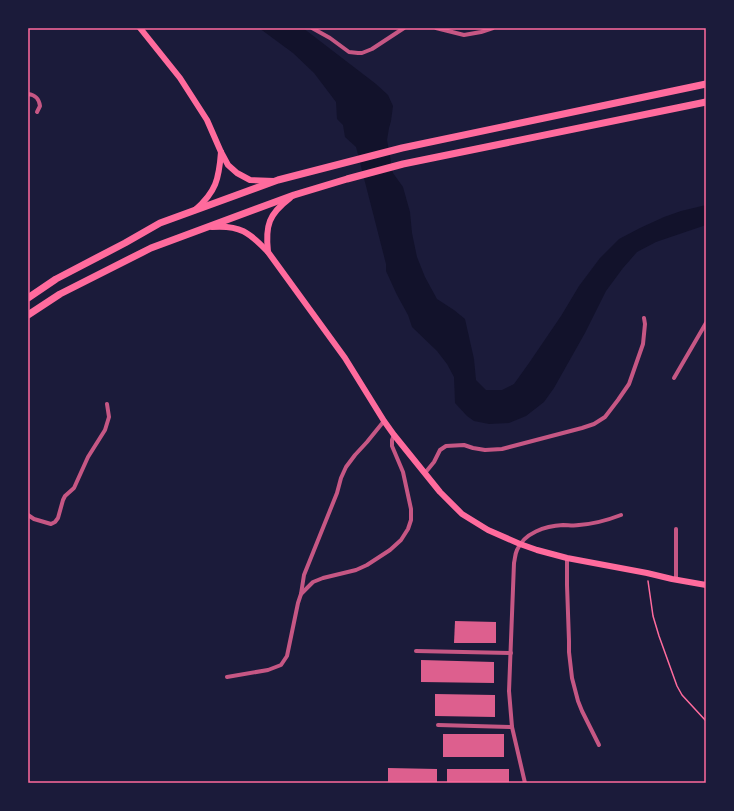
<svg xmlns="http://www.w3.org/2000/svg" width="734" height="811" font-family="'Roboto Serif',serif">
<style>
.water{fill:#12122b}
.building{fill:#dd5f8e}
.lines{fill:none;stroke-linecap:round;stroke-linejoin:round}
.path{stroke:#ff6b9d;stroke-width:1.5}
.minor{stroke:#c65784;stroke-width:4}
.secondary{stroke:#ff6b9d;stroke-width:6}
.primary{stroke:#ff6b9d;stroke-width:7}
.neatline{fill:none;stroke:#ff6b9d;stroke-width:1.5}
</style>
<rect width="100%" height="100%" fill="#1b1b3a"/>
<polygon class="water" points="259,28 303,28 376,84 388,95 393,106 391,121 389,128 387,140 393,173 403,187 410,212 412,233 417,257 425,277 437,299 454,310 465,319 474,359 476,380 486,390 502,390 514,384 529,363 561,316 579,286 600,258 619,239 640,228 664,217 681,211 706,205 706,225 656,242 637,252 623,268 606,291 585,333 554,388 544,402 526,416 509,423 489,424 474,421 467,416 455,403 454,377 447,364 437,351 412,327 408,315 397,295 386,271 386,264 356,147 345,137 343,125 337,119 336,102 314,73 293,53"/>
<g class="building">
<polygon points="455,621 496,622 496,643 454,643"/>
<polygon points="421,660 494,662 494,683 421,682"/>
<polygon points="435,694 495,695 495,717 435,716"/>
<rect x="443" y="734" width="61" height="23"/>
<polygon points="388,768 437,769 437,783 388,783"/>
<rect x="447" y="769" width="62" height="14"/>
</g>
<g class="lines">
<polyline class="path" points="648,581 653,616 659,636 677,686 682,695 706,721"/>
<g class="minor">
<polyline points="312,28 330,38 349,52 358,53 362,53 372,49 404,28"/>
<polyline points="436,28 464,35 481,32 493,28"/>
<path d="M28,94C36,95 39,99 40,106L37,112"/>
<polyline points="674,378 706,323"/>
<polyline points="425,473 434,462 440,450 446,446 464,445 473,448 485,450 502,449 582,428 594,424 605,417 618,400 629,384 643,344 645,324 644,318"/>
<polyline points="28,515 34,519 51,524 55,522 58,518 63,500 65,496 74,488 88,457 105,430 109,417 107,404"/>
<polyline points="567,558 567,585 569,641 569,652 572,678 578,701 582,711 599,745"/>
<polyline points="676,580 676,529"/>
<polyline points="301,594 304,575 337,493 341,478 346,467 355,455 367,442 384,421"/>
<polyline points="416,651 511,653"/>
<polyline points="227,677 268,670 281,665 287,656 298,603 301,594 313,582 323,578 356,570 367,565 390,550 401,540 408,529 411,520 411,509 403,472 392,446 392,440 394,435"/>
<polyline points="438,725 512,727"/>
<path d="M525,783L512,727L509,691L514,563C515,559 515,554 517,550C524,533 545,526 563,525C568,525 574,526 579,525C593,524 608,520 621,515"/>
</g>
<g class="secondary">
<polyline points="140,28 180,78 207,120 221,152 228,165 237,173 250,180 274,181"/>
<path d="M195,210C216,192 219,179 221,152"/>
<path d="M212,227C240,225 249,232 268,252L345,358L384,421L394,435L440,492L462,514L488,530L520,544L537,550L567,558L647,573L672,579L706,585"/>
<path d="M268,252C265,225 269,214 290,198"/>
</g>
<g class="primary">
<polyline points="28,298 56,279 125,243 160,223 278,180 402,148 706,84"/>
<polyline points="28,315 60,294 151,248 294,195 347,179 403,164 706,102"/>
</g>
</g>
<rect width="734" height="811" fill="none" stroke="#1b1b3a" stroke-width="58"/>
<rect x="29" y="29" width="676" height="753" class="neatline"/>
</svg>
